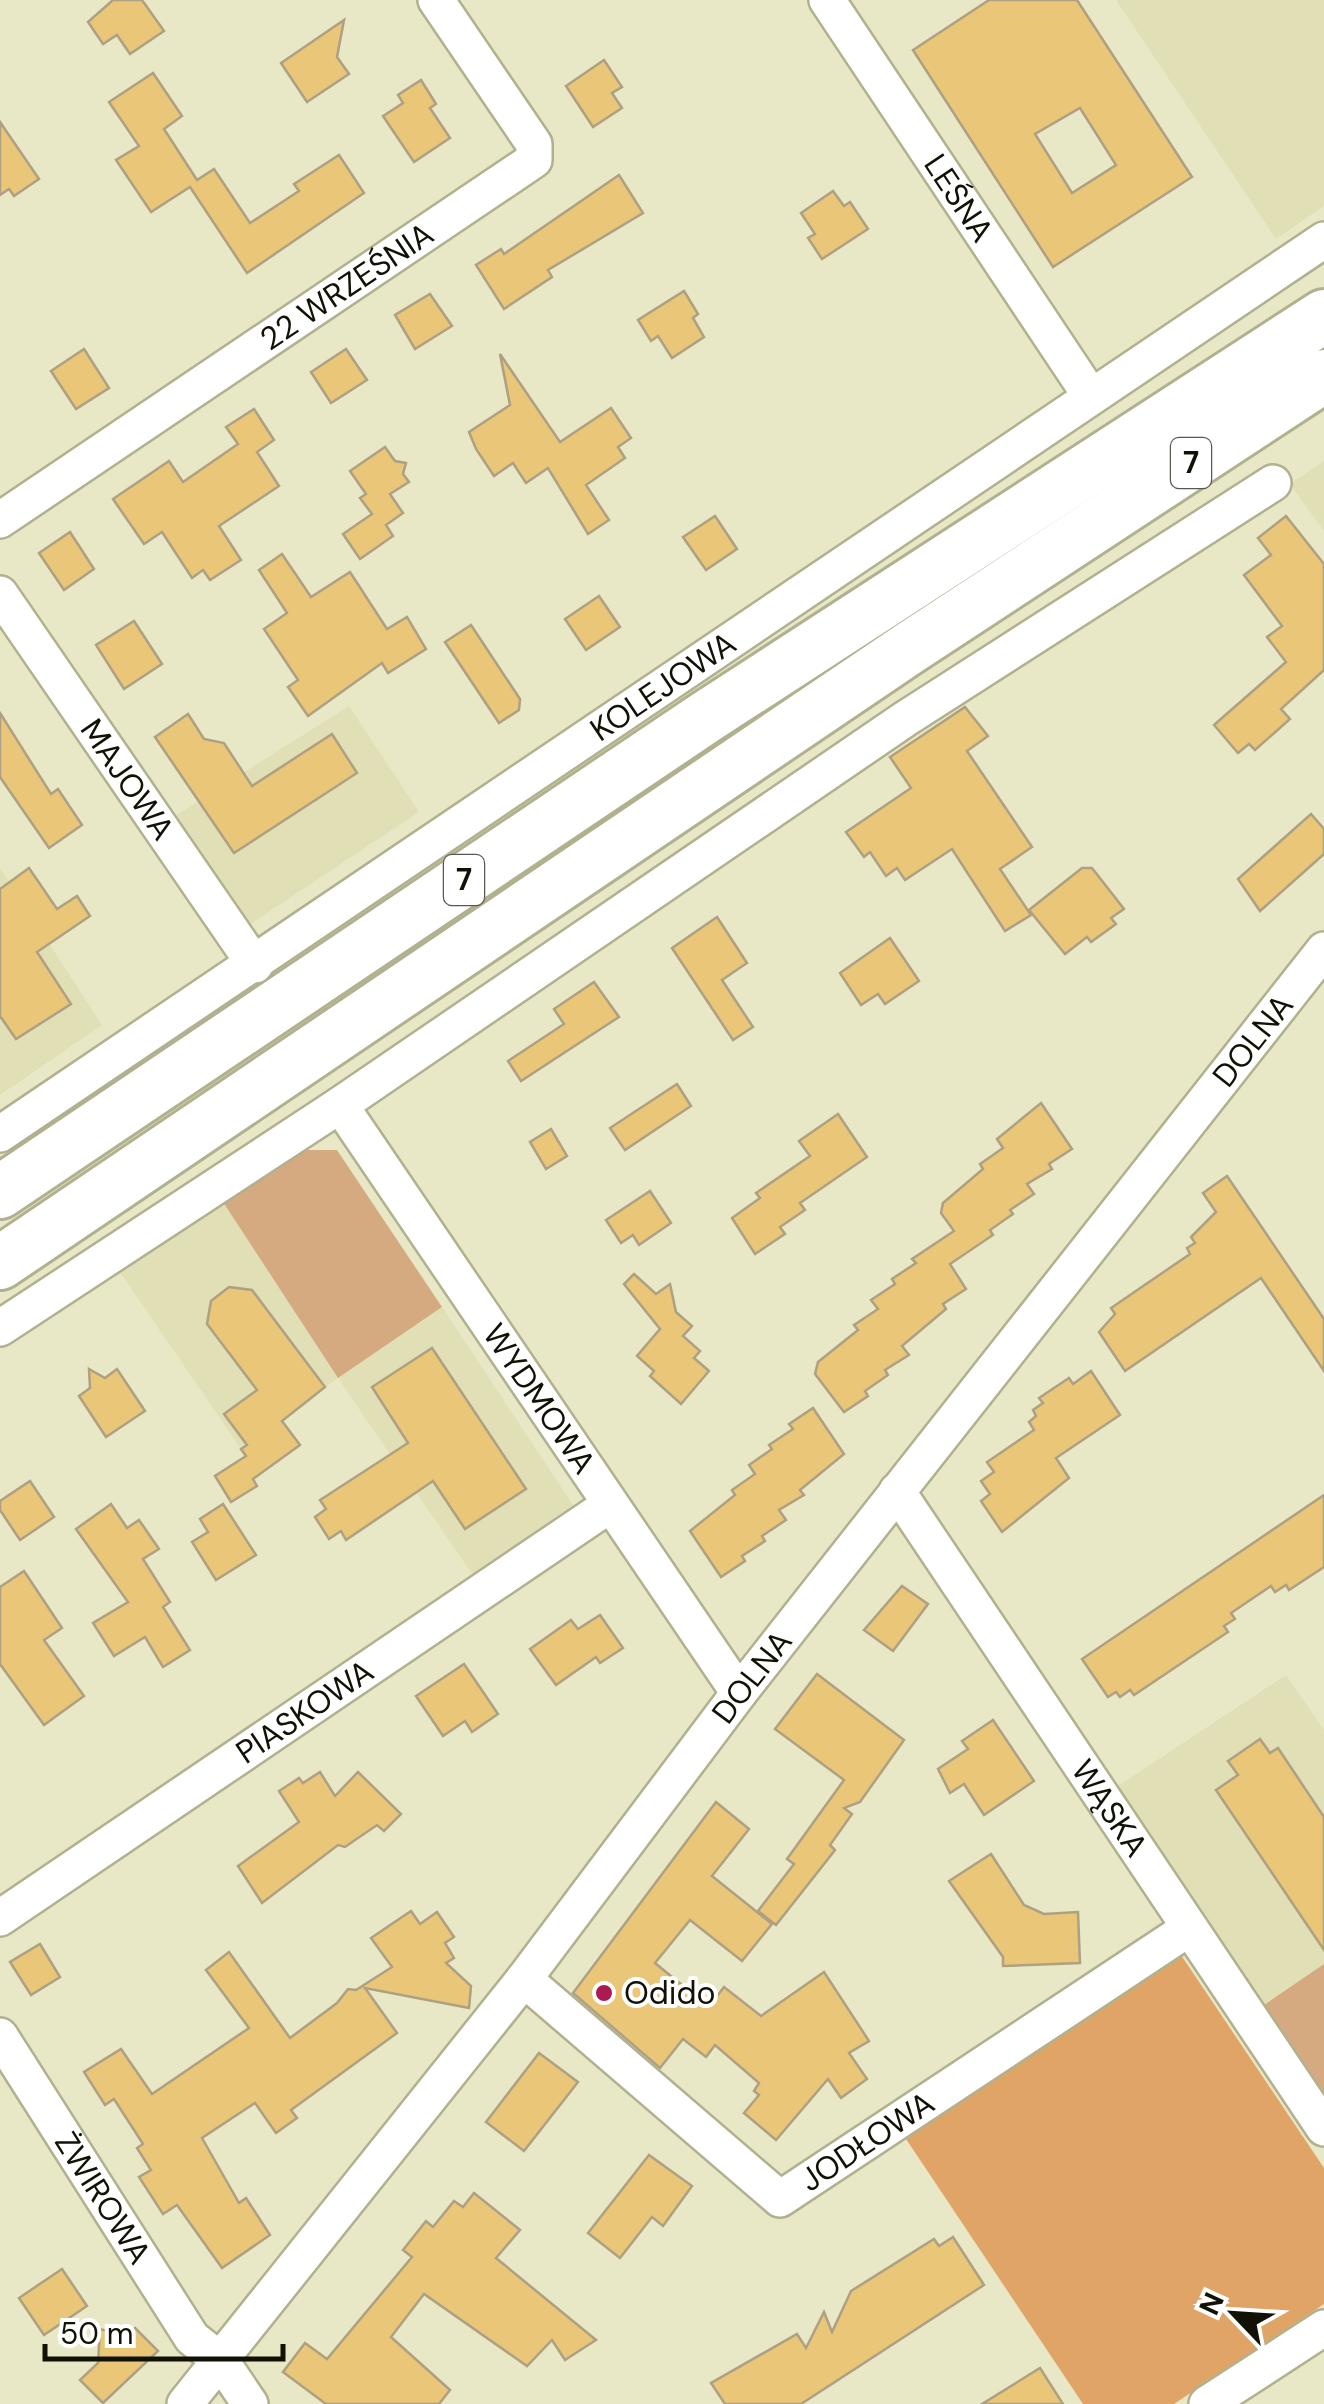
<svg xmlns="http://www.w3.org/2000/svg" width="1324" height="2404" font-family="'DM Sans',sans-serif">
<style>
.built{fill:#e0dfb5}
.green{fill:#d6aa80}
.forest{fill:#e0a467}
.building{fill:#e9c678;stroke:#aea082;stroke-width:2.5;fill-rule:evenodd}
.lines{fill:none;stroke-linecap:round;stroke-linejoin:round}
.minor-casing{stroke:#b1b08f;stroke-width:40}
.highway-casing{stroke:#b1b08f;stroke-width:58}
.minor{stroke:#fff;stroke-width:35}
.highway{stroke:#fff;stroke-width:52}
.poi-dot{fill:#ab1a51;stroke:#fff;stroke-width:4}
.labels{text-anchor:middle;stroke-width:8;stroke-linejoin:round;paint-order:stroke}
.shield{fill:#fff;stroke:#585850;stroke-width:2.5}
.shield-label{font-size:30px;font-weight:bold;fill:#111105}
.street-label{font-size:32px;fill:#111105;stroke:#fff}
.poi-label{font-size:32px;fill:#111105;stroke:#fff;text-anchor:start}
</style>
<rect width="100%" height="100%" fill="#e9e8c6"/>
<g class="built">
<polygon points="1116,0 1324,0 1324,206 1276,239"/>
<polygon points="1324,461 1324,531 1290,484"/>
<polygon points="349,706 419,812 249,925 175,816"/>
<polygon points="0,868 102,1025 0,1095"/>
<polygon points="223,1202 338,1378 442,1307 573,1505 472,1574 338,1378 241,1449 120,1272"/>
<polygon points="1286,1675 1324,1730 1324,1964 1260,2007 1118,1786"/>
</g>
<g class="green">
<polygon points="301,1150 337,1150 442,1307 338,1378 223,1202"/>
<polygon points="1324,1964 1324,2099 1261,2007"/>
</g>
<polygon class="forest" points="1181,1955 1324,2168 1324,2304 1174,2404 1083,2404 906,2139"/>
<g class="building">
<polygon points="113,0 142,0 164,31 130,54 117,35 103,44 88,22"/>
<path d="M989,0H1077L1192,177L1053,267L913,50ZM1080,108L1116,165L1072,193L1035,134Z"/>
<polygon points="344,20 337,57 349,74 307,102 281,63"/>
<polygon points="604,60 622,87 612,93 622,108 593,127 566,86"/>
<polygon points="153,73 182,116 164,129 197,180 214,169 250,223 299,191 294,184 339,155 364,193 247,273 190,187 151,212 116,160 139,146 109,102"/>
<polygon points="421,80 436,104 430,108 450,138 414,162 383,116 403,103 398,95"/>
<polygon points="0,122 39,179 14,196 9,189 0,195"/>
<polygon points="619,175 643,213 548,270 552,277 504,309 476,265 501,249 504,254"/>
<polygon points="833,191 844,206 850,202 868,229 822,259 808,238 815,234 801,213"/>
<polygon points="684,291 698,314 693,318 704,337 672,358 658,336 651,341 638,320"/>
<polygon points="430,294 452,326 415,349 395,315"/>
<polygon points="84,349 109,388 76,409 51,371"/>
<polygon points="346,349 367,380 331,403 311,372"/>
<polygon points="500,354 560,442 611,408 631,438 618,447 625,458 586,485 609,520 588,534 548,468 526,483 513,463 494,476 476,449 469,432 510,405"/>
<polygon points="254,409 274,440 257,452 279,486 219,526 241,560 210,580 203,570 192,578 162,532 144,544 113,499 169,461 183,482 238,444 226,427"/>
<polygon points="385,447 395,461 406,463 403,474 409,482 390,494 403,513 386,525 393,536 360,559 343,534 372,514 360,498 366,494 350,471"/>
<polygon points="715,516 737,549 706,570 683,537"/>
<polygon points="1286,516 1324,564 1324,670 1281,709 1290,719 1255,750 1249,744 1238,753 1214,725 1286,662 1267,637 1282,626 1244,575 1271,555 1258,538"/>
<polygon points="70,532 94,569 64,590 39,553"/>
<polygon points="282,554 311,597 350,572 387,629 407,617 426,649 388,673 382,663 308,716 288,687 298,680 264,629 287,613 259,570"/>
<polygon points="599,596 620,627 586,650 565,619"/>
<polygon points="134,621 162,664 124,689 96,645"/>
<polygon points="471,625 520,699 519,710 499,723 445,642"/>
<polygon points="965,707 988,736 967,751 1032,847 1000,869 1031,915 1005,931 952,849 905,880 897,868 886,876 870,852 864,857 846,832 911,788 890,757"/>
<polygon points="0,713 51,794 58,789 82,825 49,848 0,777"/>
<polygon points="188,714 204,739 224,743 252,786 332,734 357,773 234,853 155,737"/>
<polygon points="1311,814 1324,829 1324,854 1260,911 1238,879"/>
<polygon points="29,868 57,909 77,896 90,916 37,952 71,1004 16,1039 0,1016 0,889"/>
<polygon points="1082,868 1092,868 1124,909 1111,918 1116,924 1091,942 1087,937 1065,954 1029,910"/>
<polygon points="717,917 747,963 722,980 753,1027 733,1040 672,948"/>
<polygon points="890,938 919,981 885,1004 878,994 861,1005 840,973"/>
<polygon points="594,982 619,1017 521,1081 508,1061 564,1024 554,1009"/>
<polygon points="677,1084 691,1106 625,1150 610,1128"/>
<polygon points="1041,1103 1072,1149 1049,1164 1052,1169 1027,1184 1034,1194 1010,1210 1013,1214 990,1230 993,1235 950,1264 966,1289 943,1304 946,1309 902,1346 909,1355 885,1370 888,1375 865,1391 868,1396 844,1412 815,1374 818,1362 858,1330 854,1325 878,1309 871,1300 895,1284 892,1279 916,1263 912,1259 954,1231 941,1213 943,1203 983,1169 980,1164 1003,1148 997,1139"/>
<polygon points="838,1114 867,1157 800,1203 805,1210 780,1227 785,1234 755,1254 732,1218 760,1198 756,1193 810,1156 799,1141"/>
<polygon points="551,1129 567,1156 546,1169 530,1142"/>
<polygon points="1227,1176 1324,1319 1324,1371 1261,1278 1125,1371 1099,1332 1115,1314 1111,1308 1190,1254 1187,1248 1195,1243 1191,1237 1216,1212 1203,1193"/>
<polygon points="650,1191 671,1223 639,1245 633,1235 621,1243 606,1220"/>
<polygon points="634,1274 656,1294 670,1284 676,1312 692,1326 683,1336 700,1351 694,1358 709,1371 681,1404 650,1376 654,1371 637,1356 660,1329 624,1284"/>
<polygon points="229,1287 252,1290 325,1387 282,1421 300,1445 253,1479 257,1486 231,1502 215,1476 246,1456 241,1449 247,1445 224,1414 257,1390 207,1324 211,1301"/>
<polygon points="432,1348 526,1489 465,1529 433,1481 346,1540 341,1531 329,1539 315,1517 326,1509 320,1500 408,1443 372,1387"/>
<polygon points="89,1369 105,1378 117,1369 145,1411 106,1437 79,1396 90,1388"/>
<polygon points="1091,1371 1120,1415 1056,1458 1069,1478 1002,1532 981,1501 990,1494 981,1481 994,1472 987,1462 1034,1430 1029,1422 1036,1416 1033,1410 1043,1403 1039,1398 1069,1378 1073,1384"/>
<polygon points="813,1408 844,1454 800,1490 804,1495 779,1510 786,1520 762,1536 765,1541 742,1556 745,1561 721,1577 690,1531 735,1495 732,1490 755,1474 749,1465 772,1449 769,1445 793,1429 789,1424"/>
<polygon points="30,1481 54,1517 20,1540 0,1510 0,1501"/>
<polygon points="1324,1495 1324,1567 1289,1590 1286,1585 1275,1592 1271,1586 1231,1613 1235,1619 1224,1626 1228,1632 1134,1695 1130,1690 1120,1697 1116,1692 1108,1697 1082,1659"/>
<polygon points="111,1504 127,1528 139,1520 159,1549 143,1559 170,1602 163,1607 190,1650 163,1667 145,1637 114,1656 93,1623 128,1602 76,1529"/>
<polygon points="223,1504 256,1555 216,1580 192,1542 208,1532 200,1519"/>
<polygon points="24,1571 62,1628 44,1640 84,1696 44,1725 0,1664 0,1587"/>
<polygon points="902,1586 928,1604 893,1651 864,1630"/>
<polygon points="600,1615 623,1648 600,1663 596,1657 556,1685 530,1649 571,1620 578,1629"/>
<polygon points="464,1664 498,1714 472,1732 465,1721 443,1736 416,1696"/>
<polygon points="817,1674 904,1740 860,1802 844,1808 852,1814 830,1845 835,1850 776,1925 758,1911 794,1864 787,1859 844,1780 775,1729"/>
<polygon points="993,1720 1034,1781 984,1815 964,1784 950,1793 938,1769 968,1749 962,1741"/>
<polygon points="1260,1739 1270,1753 1278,1748 1324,1817 1324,1950 1216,1790 1238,1775 1228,1761"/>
<polygon points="320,1772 335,1796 358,1772 401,1814 384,1831 377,1825 345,1847 338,1845 262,1903 238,1866 299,1822 279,1791 299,1778 303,1783"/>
<polygon points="716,1802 749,1829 712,1876 772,1924 742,1961 690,1920 655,1963 709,2007 724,1987 761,2016 824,1972 869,2041 849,2053 867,2079 841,2098 828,2079 776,2140 744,2113 759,2095 754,2091 759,2083 715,2045 706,2057 683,2039 660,2068 573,1993"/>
<polygon points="991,1854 1024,1905 1044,1914 1078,1912 1080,1963 1003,1966 1003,1957 949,1881"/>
<polygon points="411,1911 420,1924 437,1912 454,1937 445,1943 454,1958 446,1963 471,1986 469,2008 365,1988 397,2033 291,2110 297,2118 276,2133 255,2103 202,2138 239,2203 246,2198 270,2235 222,2268 177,2205 163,2214 139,2177 151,2170 137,2148 143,2144 114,2099 105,2105 84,2072 121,2049 152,2094 249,2028 206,1970 229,1952 290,2038 337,2003 348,1989 356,1990 392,1967 371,1938"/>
<polygon points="40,1944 60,1977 31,1995 10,1962"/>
<polygon points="539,2053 578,2082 524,2151 486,2122"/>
<polygon points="649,2155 692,2186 663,2226 652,2217 620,2258 588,2233"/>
<polygon points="474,2193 520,2230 496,2258 596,2340 565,2360 552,2340 527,2366 424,2294 391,2337 450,2390 439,2404 326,2404 283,2372 305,2343 327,2359 412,2257 403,2250 426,2221 433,2227 454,2201 463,2207"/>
<polygon points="953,2237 984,2285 801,2404 725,2404 711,2383 797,2334 806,2348 824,2312 832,2332 851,2291 934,2239 939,2246"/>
<polygon points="62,2269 87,2306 44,2335 19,2298"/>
<polygon points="135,2328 158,2351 103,2403 80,2380 98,2363 100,2329 127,2336"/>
<polygon points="1040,2368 1063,2404 982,2404"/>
</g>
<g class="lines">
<g class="minor-casing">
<g id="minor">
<path id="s1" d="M827,0L1090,395"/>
<path id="s2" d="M0,520L534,160V144L436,0"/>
<path id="s3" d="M0,594L255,965"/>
<path id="s4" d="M340,1105L739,1693"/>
<path id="s5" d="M0,1134L1324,240"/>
<polyline points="0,1328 340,1105 905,719 1273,483"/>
<path id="s6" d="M897,1491L1324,2128"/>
<path id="s7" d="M0,1918L608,1506"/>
<path id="s8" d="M524,1979L780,2199L1188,1929"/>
<path id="s9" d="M0,2036L192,2338L221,2361L250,2404"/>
<path id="s10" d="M185,2404L524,1979L739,1693L1324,950"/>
<polyline points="1207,2404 1324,2328"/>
</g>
</g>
<g class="highway-casing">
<g id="highway">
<polyline points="0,1192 706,717 1324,316"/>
<polyline points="0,1263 908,649 1324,376"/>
</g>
</g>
<use href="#minor" class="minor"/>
<use href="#highway" class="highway"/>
</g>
<circle class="poi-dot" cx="604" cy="1993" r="10"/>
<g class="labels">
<g class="shield">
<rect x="1171" y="438" width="40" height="50" rx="8"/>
<rect x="444" y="855" width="40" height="50" rx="8"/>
</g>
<g class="shield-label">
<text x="1191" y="473">7</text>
<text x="464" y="890">7</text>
</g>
<g class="street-label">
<text dy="11" stroke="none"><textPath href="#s1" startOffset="238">LEŚNA</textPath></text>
<text dy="11" stroke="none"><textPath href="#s2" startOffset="418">22 WRZEŚNIA</textPath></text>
<text dy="11" stroke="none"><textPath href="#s5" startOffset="800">KOLEJOWA</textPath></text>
<text dy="11" stroke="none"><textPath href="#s3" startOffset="225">MAJOWA</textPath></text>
<text dy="11" stroke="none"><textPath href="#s10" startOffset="1732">DOLNA</textPath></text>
<text dy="11" stroke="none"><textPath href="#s4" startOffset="355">WYDMOWA</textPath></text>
<text dy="11" stroke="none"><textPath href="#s10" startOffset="922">DOLNA</textPath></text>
<text dy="11" stroke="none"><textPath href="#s7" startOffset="368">PIASKOWA</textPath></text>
<text dy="11" stroke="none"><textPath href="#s6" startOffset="382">WĄSKA</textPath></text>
<text dy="11" stroke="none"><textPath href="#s8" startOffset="442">JODŁOWA</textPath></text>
<text dy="11" stroke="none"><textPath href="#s9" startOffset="192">ŻWIROWA</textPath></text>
</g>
<g class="poi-label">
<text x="624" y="2004">Odido</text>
</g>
</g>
<g transform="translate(1234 2314) rotate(295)" stroke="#ffffff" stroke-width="8" paint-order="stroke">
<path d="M0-8L18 38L0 25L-18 38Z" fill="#111105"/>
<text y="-15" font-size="28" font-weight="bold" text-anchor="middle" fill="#111105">N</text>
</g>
<path d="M45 2344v15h238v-15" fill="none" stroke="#111105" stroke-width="5"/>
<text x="60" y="2344" font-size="30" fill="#111105" stroke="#ffffff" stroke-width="8" paint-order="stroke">50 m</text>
</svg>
